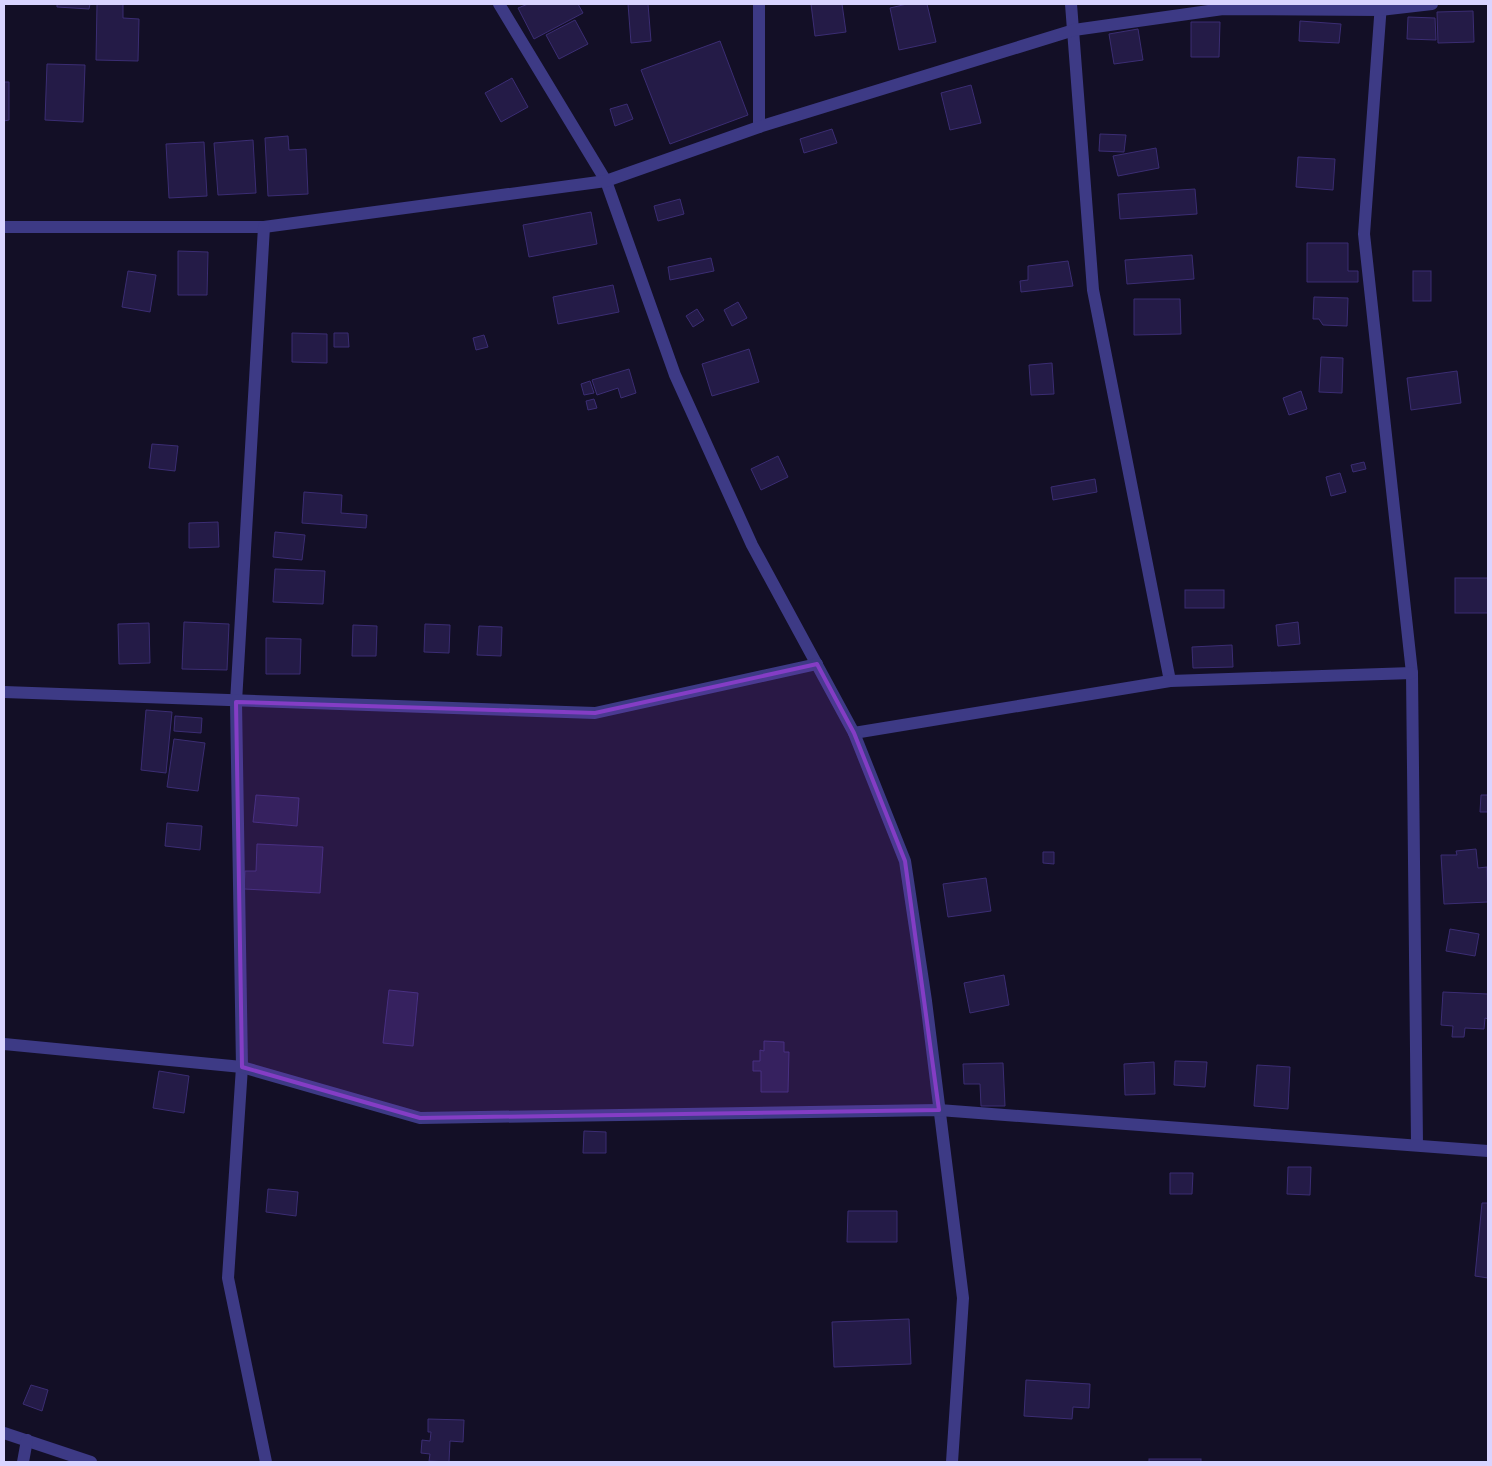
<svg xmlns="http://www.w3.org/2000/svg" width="1492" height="1466" font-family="'Source Sans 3',sans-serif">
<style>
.building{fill:#241b47;stroke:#3b2d73}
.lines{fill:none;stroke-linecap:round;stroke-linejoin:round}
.street{stroke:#3d3a85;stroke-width:12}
.marked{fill:#843dc5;fill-opacity:0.2;stroke:#843dc5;stroke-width:4;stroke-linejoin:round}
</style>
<rect width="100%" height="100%" fill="#130f26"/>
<g class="building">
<polygon points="57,4 90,4 89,9 57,7"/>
<polygon points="97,4 123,4 123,18 139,19 138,61 96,60"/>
<polygon points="528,4 578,4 583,13 534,39 518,8"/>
<polygon points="628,4 648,4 651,41 631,43"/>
<polygon points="811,4 842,4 846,32 815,36"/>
<polygon points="907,4 927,4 936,42 899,50 890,8"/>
<polygon points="1473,11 1474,42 1438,43 1437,12"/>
<polygon points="1408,17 1435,18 1436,40 1407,39"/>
<polygon points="575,20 588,44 559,59 546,35"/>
<polygon points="1300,21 1341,24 1339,43 1299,41"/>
<polygon points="1191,22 1220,22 1219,57 1191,57"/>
<polygon points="1138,29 1143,60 1114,64 1109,34"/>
<polygon points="720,41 748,115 670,144 641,70"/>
<polygon points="47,64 85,65 83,122 45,120"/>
<polygon points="512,78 528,107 501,122 485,93"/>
<polygon points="4,82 9,82 9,120 4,121"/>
<polygon points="971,85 981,123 950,130 941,93"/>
<polygon points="627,104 633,119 615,126 610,109"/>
<polygon points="832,129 837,143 804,153 800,139"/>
<polygon points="1100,134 1126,135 1124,152 1099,151"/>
<polygon points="288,136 289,150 306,149 308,194 268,196 265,138"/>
<polygon points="253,140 256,193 218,195 214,143"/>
<polygon points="204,142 207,196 169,198 166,144"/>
<polygon points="1156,148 1159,168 1118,176 1113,156"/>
<polygon points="1298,157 1335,159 1333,190 1296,187"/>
<polygon points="1195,189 1197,214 1120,219 1118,194"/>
<polygon points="680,199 684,214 658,221 654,206"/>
<polygon points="591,212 597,244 529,257 523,225"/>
<polygon points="1307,243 1348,243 1348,271 1358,271 1358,282 1307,282"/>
<polygon points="178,251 208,252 207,295 178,295"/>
<polygon points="1192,255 1194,279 1127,284 1125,260"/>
<polygon points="711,258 714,271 670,280 668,267"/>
<polygon points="1068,261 1073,286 1021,292 1020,281 1028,280 1028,266"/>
<polygon points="128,271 156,275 150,312 122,307"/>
<rect x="1413" y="271" width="18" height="30"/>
<polygon points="613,285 619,312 558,324 553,297"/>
<polygon points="1314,297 1348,298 1347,326 1323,325 1319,319 1313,319"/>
<polygon points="1134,299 1180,299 1181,334 1134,335"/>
<polygon points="738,302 747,318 732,326 724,310"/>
<polygon points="697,309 704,320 693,327 686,316"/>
<polygon points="292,333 327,334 327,363 292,362"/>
<polygon points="334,333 348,333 349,347 334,347"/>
<polygon points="484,335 488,347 476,350 473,338"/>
<polygon points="749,349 759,382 712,396 702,364"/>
<polygon points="1321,357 1343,358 1342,393 1319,392"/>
<polygon points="1052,363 1054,394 1031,395 1029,365"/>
<polygon points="629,369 636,393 621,398 618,388 597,395 592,380"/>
<polygon points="1457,371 1461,403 1411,410 1407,378"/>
<polygon points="590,381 594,393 584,395 581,384"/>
<polygon points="1301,391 1307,409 1289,415 1283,398"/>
<polygon points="594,399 597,408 588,410 586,401"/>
<polygon points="152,444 178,446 175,471 149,468"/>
<polygon points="778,456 788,477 761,490 751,469"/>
<polygon points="1364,462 1366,469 1353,472 1351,465"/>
<polygon points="1340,473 1346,492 1331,496 1326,477"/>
<polygon points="1095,479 1097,492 1053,500 1051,487"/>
<polygon points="304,492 342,495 341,513 367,515 366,528 302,523"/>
<polygon points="218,522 219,547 189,548 189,523"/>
<polygon points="275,532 305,535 302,560 273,557"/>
<polygon points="275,569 325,571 323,604 273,602"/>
<rect x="1455" y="578" width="33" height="35"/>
<rect x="1185" y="590" width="39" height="18"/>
<polygon points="184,622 229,624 227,670 182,669"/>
<polygon points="1298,622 1300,644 1278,646 1276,625"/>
<polygon points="149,623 150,663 119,664 118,624"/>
<polygon points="425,624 450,625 449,653 424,652"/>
<polygon points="353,625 377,626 376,656 352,656"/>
<polygon points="479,626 502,627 501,656 477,655"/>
<polygon points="266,638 301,639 300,674 266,674"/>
<polygon points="1232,645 1233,667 1193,668 1192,647"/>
<polygon points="146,710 172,712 166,773 141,770"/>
<polygon points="175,716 202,718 201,733 174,731"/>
<polygon points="174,739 205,743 198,791 167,787"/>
<polygon points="256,795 299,798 297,826 253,822"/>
<polygon points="1481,795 1488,795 1488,812 1480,812"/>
<polygon points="167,823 202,826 200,850 165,846"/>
<polygon points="257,844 323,847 320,893 244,889 245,871 256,871"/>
<polygon points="1476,849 1478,868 1487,867 1488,902 1444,904 1441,855 1457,855 1456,851"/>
<polygon points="1043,852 1054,852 1054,864 1043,863"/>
<polygon points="986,878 991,911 948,917 943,884"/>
<polygon points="1450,929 1479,934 1475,956 1446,951"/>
<polygon points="1004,975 1009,1005 970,1013 964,983"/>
<polygon points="389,990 418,993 413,1046 383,1043"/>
<polygon points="1443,992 1488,994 1488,1019 1485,1018 1484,1029 1465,1028 1464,1037 1452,1037 1453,1026 1441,1025"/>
<polygon points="764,1041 784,1042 784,1052 789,1052 788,1092 761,1092 761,1071 753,1071 753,1061 760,1061 760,1050 764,1051"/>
<polygon points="1175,1061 1207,1062 1205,1087 1174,1085"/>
<polygon points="1154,1062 1155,1094 1125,1095 1124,1064"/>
<polygon points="1003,1063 1005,1106 981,1106 980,1084 964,1084 963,1064"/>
<polygon points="1257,1065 1290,1067 1288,1109 1254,1106"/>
<polygon points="159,1071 189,1076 184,1113 153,1108"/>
<polygon points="584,1131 606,1132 606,1153 583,1153"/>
<polygon points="1288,1167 1311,1167 1310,1195 1287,1194"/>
<polygon points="1170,1173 1193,1173 1192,1194 1170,1194"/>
<polygon points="268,1189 298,1192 296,1216 266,1212"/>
<polygon points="1482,1203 1488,1203 1488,1278 1475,1276"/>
<polygon points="848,1211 897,1211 897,1242 847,1242"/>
<polygon points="909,1319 911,1364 834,1367 832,1322"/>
<polygon points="1026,1380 1090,1384 1089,1408 1073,1407 1072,1419 1024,1416"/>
<polygon points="31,1385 48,1390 42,1411 23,1404"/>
<polygon points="428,1419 464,1420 463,1442 450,1441 449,1462 429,1461 430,1454 421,1453 422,1440 430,1441 431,1432 428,1432"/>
<rect x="1149" y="1459" width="52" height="3"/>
</g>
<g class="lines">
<g class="street">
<polyline points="499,4 606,181 675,375 752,545 854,733 905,861 926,1001 963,1298 952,1462"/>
<polyline points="1071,4 1093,290 1170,681"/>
<polyline points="1381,4 1364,234 1412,673 1417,1144"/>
<polyline points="759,127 759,4"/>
<polyline points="4,227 264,227 606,181 759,127 1074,30 1223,9 1380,10 1432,4"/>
<polyline points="264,227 236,702 242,1067 228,1278 266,1462"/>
<polyline points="4,692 595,713 817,664"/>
<polyline points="854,733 1170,681 1412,673"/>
<polyline points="4,1044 242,1067 420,1118 939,1110 1488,1151"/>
<polyline points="4,1433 91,1462"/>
<polyline points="23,1462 27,1440"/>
</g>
</g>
<path class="marked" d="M817,664L854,733L905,861L939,1110L420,1118L242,1067L236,702L595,713Z"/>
<rect width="1492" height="1466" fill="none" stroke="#d9d4ff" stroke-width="10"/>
</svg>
